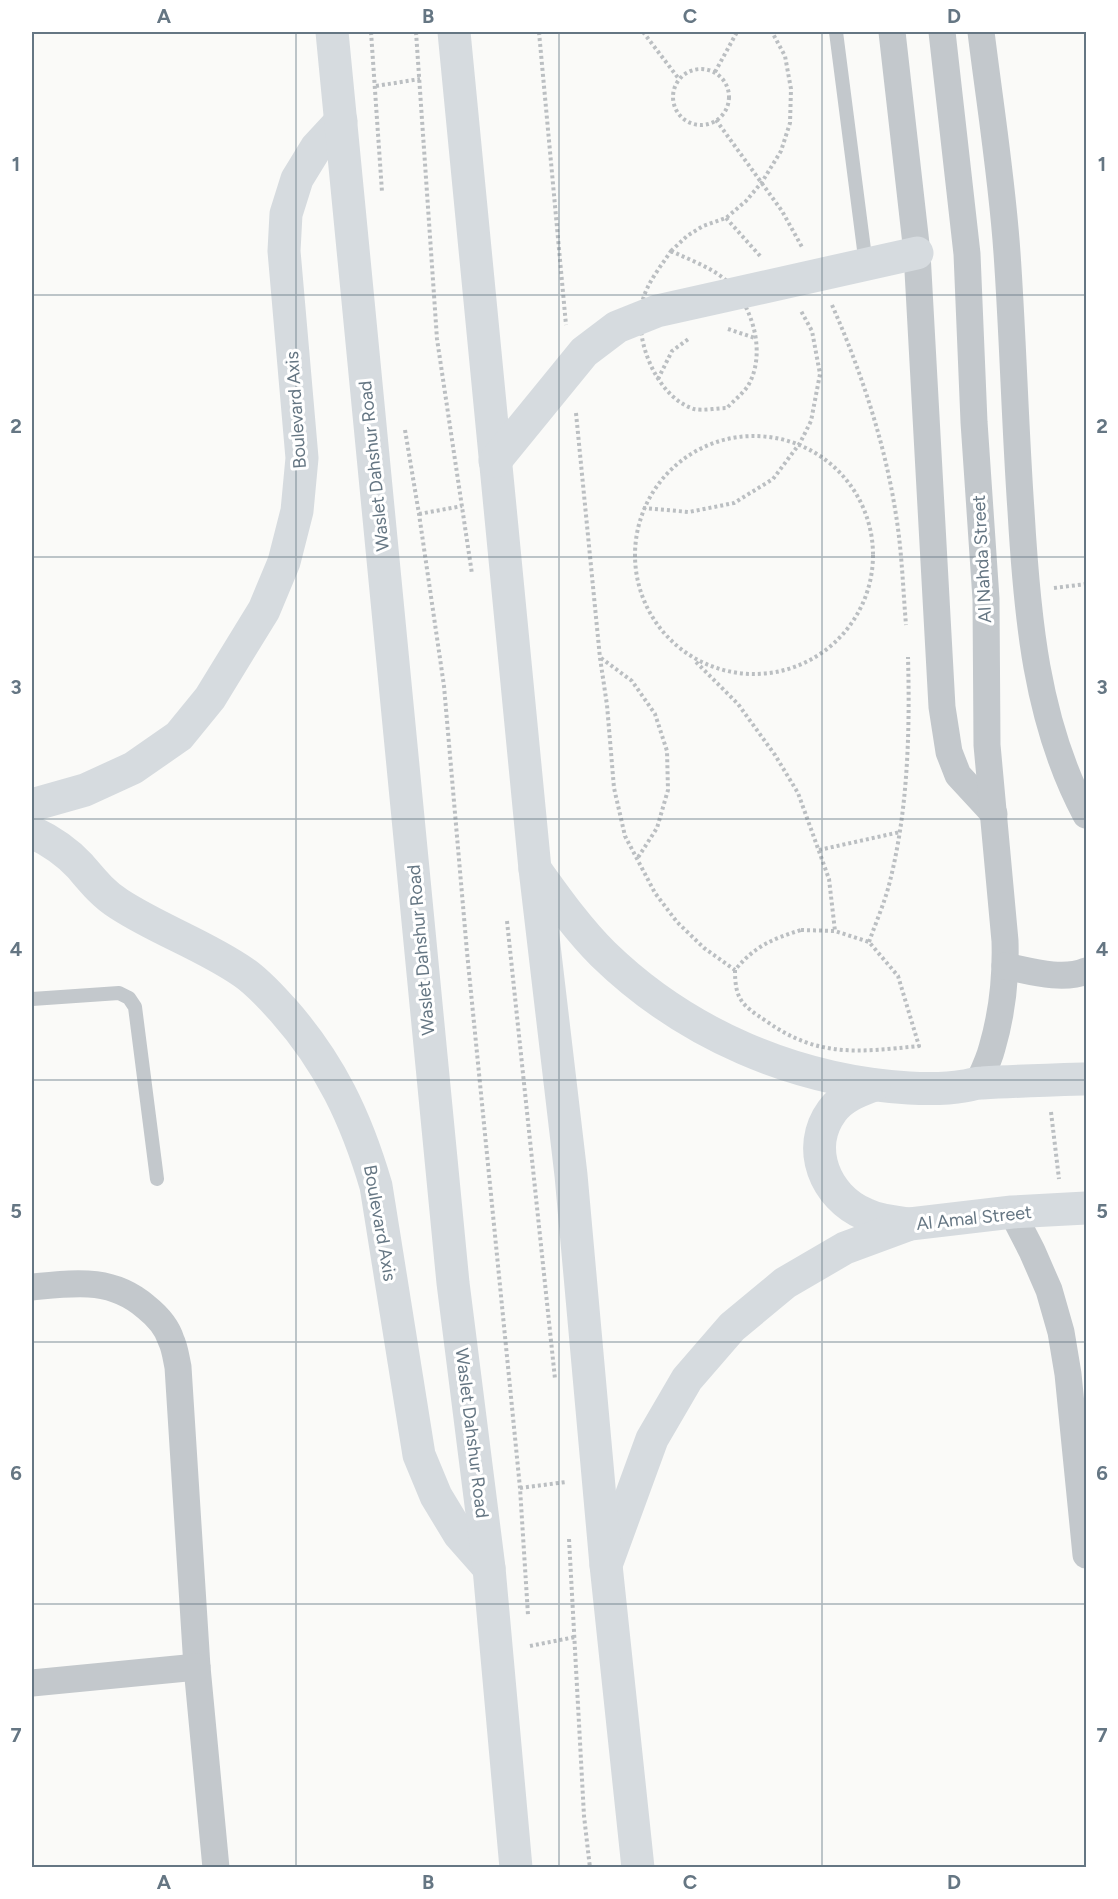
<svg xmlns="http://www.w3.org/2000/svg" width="1118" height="1899" font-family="Figtree,sans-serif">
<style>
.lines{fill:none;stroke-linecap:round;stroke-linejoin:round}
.path{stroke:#bbbfc2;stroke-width:4;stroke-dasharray:3 3;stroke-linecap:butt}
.lane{stroke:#c3c8cc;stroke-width:14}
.street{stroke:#c3c8cc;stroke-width:27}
.secondary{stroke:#d6dbdf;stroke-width:33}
.primary{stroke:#d6dbdf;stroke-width:33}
.grid{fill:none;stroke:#657683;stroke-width:1.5;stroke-opacity:0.55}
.labels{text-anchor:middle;stroke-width:6;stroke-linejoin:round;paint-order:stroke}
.street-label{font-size:18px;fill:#657683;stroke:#fff}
.neatline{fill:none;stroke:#657683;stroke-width:2}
.grid-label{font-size:20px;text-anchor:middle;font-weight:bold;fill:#657683}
</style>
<rect width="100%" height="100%" fill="#fafaf8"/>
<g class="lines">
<g class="path">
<polyline points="371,32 382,192"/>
<polyline points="416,32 437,339 472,574"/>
<polyline points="539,32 566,325"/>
<polyline points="643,32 679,79"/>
<circle cx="701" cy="97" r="28"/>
<polyline points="715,72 737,32"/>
<polyline points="376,86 420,79"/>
<polyline points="716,120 782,211 802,247"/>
<polyline points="726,218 761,257"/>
<path d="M671,251C690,260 713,268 728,282C753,307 766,352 749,384C744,393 733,401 727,408C717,408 703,411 694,409C656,397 632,337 643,299C648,282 661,266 671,251Z"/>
<polyline points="671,251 687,236 703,226 726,218 746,201 762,182 781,151 790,123 791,89 785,56 772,32"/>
<path d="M832,305C861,371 885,443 896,515C902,552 903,589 906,625"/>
<polyline points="728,329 755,338"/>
<polyline points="658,379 672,351 690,338"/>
<polyline points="576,413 600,658 607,705 614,788 625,836 655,893 677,922 704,948 735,970"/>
<polyline points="405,430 419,514 444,686 467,952 520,1488 528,1615"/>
<circle cx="754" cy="555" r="119"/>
<polyline points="643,508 689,512 734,503 773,479 800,443 811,421 820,374 812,331 801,311"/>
<polyline points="419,514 462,506"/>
<polyline points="1054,588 1086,584"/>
<polyline points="601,658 632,681 655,714 667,751 668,790 657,828 637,859"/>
<polyline points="696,662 738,704 775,755 798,793 829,879 835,931"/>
<polyline points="819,850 900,832"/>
<polyline points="507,921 555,1379"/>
<path d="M801,930L835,931L869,942L898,976L919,1046C859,1052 818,1058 766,1021C742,1005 735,1000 735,970C755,946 772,939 801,930Z"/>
<path d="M869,942C876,922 885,902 890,881C908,809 910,731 908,657"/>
<polyline points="1051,1112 1059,1179"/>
<polyline points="520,1488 566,1482"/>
<polyline points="569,1539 584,1816 590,1868"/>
<polyline points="530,1646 575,1637"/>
</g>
<g class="lane">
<polyline points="836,32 866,265"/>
<polyline points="32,999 119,993 129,998 135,1007 157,1179"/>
</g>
<g class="street">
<polyline points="892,32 917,253 942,707 949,752 958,775 994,814"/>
<path d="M942,32L967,254L974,422L986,599L987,745L1005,941C1006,976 1002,1014 992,1048C989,1060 983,1072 978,1083"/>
<path d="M981,32C990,105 1002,179 1007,253C1013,339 1015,425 1021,511C1027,615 1036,722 1086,815"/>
<path d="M1005,966C1030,971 1062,981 1086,971"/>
<polyline points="1012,1212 1032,1251 1049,1290 1061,1332 1068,1374 1086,1555"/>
<path d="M32,1287C75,1283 111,1277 146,1307C156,1315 167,1327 171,1340C175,1348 176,1358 178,1367L197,1667L216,1868"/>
<polyline points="32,1683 197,1667"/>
</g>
<g class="secondary">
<polyline points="32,805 85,790 133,768 179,736 210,698 264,610 284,562 297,511 302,458 284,251 286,214 297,179 316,148 341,121"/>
<path d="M32,832C49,840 67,852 80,866C92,880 103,894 119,904C159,930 204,945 243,972C258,982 271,997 283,1010C330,1063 356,1118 376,1186L419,1455L436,1496L459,1534L489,1568"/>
<path d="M535,869C556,898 577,928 603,954C685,1034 795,1081 909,1088C927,1089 947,1089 964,1086C970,1085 976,1083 982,1083C1017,1081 1052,1080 1086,1079"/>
<path d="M874,1085C858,1091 842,1097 832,1111C805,1148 825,1197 865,1214C879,1221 894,1222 910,1224"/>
<polyline points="606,1565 652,1439 687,1379 732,1327 785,1283 845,1248 910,1224 1012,1212 1086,1208"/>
</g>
<g class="primary">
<polyline points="332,32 453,1283 489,1568 516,1868"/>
<polyline points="454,32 535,869 571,1175 606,1565 638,1868"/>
<polyline points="495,461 584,352 617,327 657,311 917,253"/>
</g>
</g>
<path class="grid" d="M296,32V1868M559,32V1868M822,32V1868M32,295H1086M32,557H1086M32,819H1086M32,1080H1086M32,1342H1086M32,1604H1086"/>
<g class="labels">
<g class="street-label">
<text transform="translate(296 410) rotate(-94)" y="6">Boulevard Axis</text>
<text transform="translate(374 466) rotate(-96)" y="6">Waslet Dahshur Road</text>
<text transform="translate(982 559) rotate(-93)" y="6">Al Nahda Street</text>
<text transform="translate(421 950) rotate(-95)" y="6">Waslet Dahshur Road</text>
<text transform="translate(974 1218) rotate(-6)" y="6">Al Amal Street</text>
<text transform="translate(380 1223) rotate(80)" y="6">Boulevard Axis</text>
<text transform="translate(472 1433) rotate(83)" y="6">Waslet Dahshur Road</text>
</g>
</g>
<rect width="1118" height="1899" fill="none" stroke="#ffffff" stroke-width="66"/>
<rect x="33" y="33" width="1052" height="1833" class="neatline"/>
<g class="grid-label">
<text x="164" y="23">A</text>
<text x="428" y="23">B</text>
<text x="690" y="23">C</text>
<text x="954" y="23">D</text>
<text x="16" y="171">1</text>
<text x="1102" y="171">1</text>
<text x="16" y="433">2</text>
<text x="1102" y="433">2</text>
<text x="16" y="694">3</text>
<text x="1102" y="694">3</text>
<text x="16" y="956">4</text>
<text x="1102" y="956">4</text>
<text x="16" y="1218">5</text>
<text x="1102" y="1218">5</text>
<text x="16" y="1480">6</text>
<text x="1102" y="1480">6</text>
<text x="16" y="1742">7</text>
<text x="1102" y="1742">7</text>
<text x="164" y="1889">A</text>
<text x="428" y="1889">B</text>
<text x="690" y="1889">C</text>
<text x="954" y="1889">D</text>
</g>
</svg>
